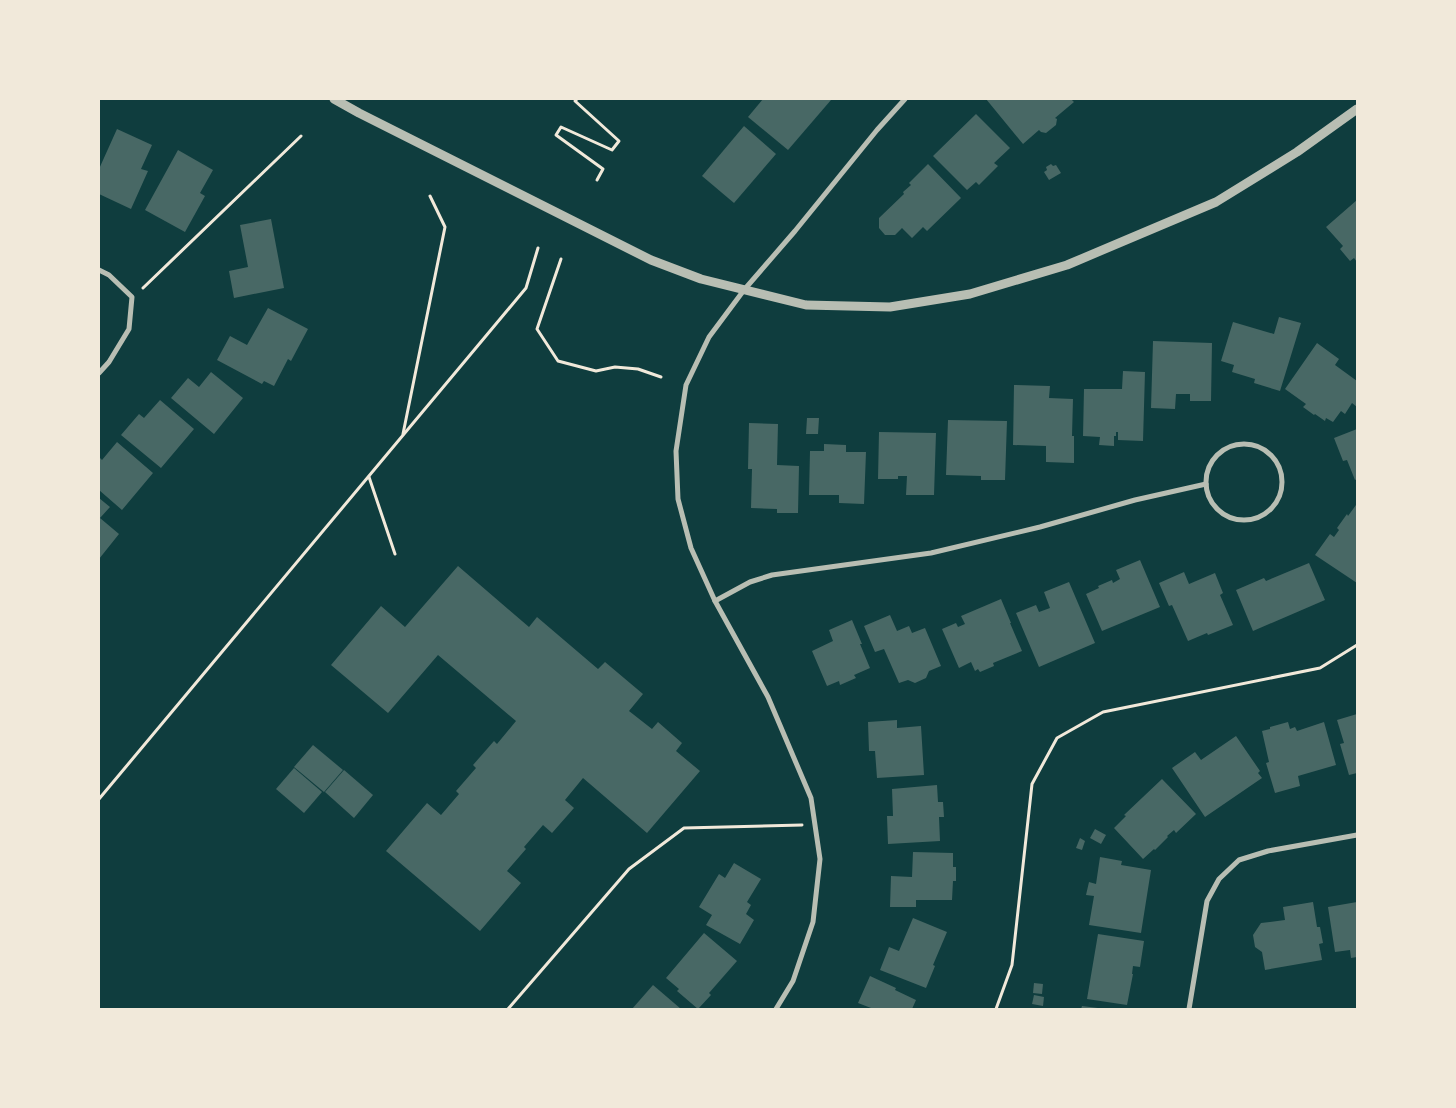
<svg xmlns="http://www.w3.org/2000/svg" width="1456" height="1108" font-family="Lato,sans-serif">
<style>
.building{fill:#486865}
.lines{fill:none;stroke-linecap:round;stroke-linejoin:round}
.path{stroke:#f1e9da;stroke-width:3}
.minor{stroke:#b8beb3;stroke-width:5}
.tertiary{stroke:#b8beb3;stroke-width:9}
</style>
<rect width="100%" height="100%" fill="#0f3d3e"/>
<g class="building">
<polygon points="763,99 829,99 831,100 788,150 748,117"/>
<polygon points="986,99 1071,99 1074,102 1055,118 1057,119 1056,125 1046,133 1041,132 1039,130 1023,144"/>
<polygon points="976,114 1010,148 994,163 998,166 979,185 976,182 967,190 933,156"/>
<polygon points="744,126 776,154 734,203 702,176"/>
<polygon points="117,129 152,145 141,169 148,171 131,209 99,194 99,169"/>
<polygon points="178,150 213,170 200,193 205,196 185,232 145,210"/>
<polygon points="928,164 961,198 927,231 923,227 912,238 902,228 895,235 885,235 879,228 879,218 904,194 903,192 911,185 909,183"/>
<polygon points="1051,164 1053,166 1056,165 1061,173 1049,180 1044,172 1047,170 1046,167"/>
<polygon points="1357,200 1357,262 1354,258 1350,261 1340,249 1343,246 1326,227"/>
<polygon points="271,219 284,288 234,298 229,271 248,267 240,225"/>
<polygon points="268,308 308,329 291,361 288,359 274,386 264,381 262,384 217,360 230,336 247,345"/>
<polygon points="1279,317 1301,323 1280,391 1254,383 1255,379 1232,372 1234,365 1221,361 1233,322 1274,334"/>
<polygon points="1153,341 1212,343 1211,401 1190,401 1190,394 1176,394 1175,409 1151,408"/>
<polygon points="1317,343 1339,359 1335,365 1357,381 1357,407 1352,403 1345,414 1341,411 1333,422 1326,418 1325,421 1315,414 1314,415 1303,407 1306,404 1285,389"/>
<polygon points="1123,371 1145,372 1143,441 1118,440 1118,432 1116,432 1116,436 1114,436 1114,446 1099,445 1100,437 1083,436 1084,389 1122,389"/>
<polygon points="211,372 243,398 214,434 171,398 188,378 199,387"/>
<polygon points="1014,385 1050,386 1049,398 1073,399 1072,436 1074,436 1074,463 1046,462 1046,446 1013,445"/>
<polygon points="160,400 194,429 161,468 121,435 139,414 144,418"/>
<polygon points="807,418 819,418 818,434 806,434"/>
<polygon points="948,420 1007,421 1005,480 981,480 981,476 946,475"/>
<polygon points="749,423 778,424 777,465 799,466 798,513 777,513 777,509 751,508 752,469 748,469"/>
<polygon points="1357,429 1357,479 1355,480 1347,460 1343,461 1334,438"/>
<polygon points="879,432 936,433 934,495 906,495 907,476 898,476 898,479 878,479"/>
<polygon points="117,442 153,473 122,510 99,490 99,460 100,458 102,460"/>
<polygon points="824,444 846,445 846,452 866,452 864,504 839,503 839,495 809,495 810,451 824,451"/>
<polygon points="99,498 110,507 100,518 119,534 99,559"/>
<polygon points="1356,505 1357,505 1357,583 1315,555 1330,534 1334,537 1339,530 1337,528 1347,514 1348,516"/>
<polygon points="1140,560 1160,607 1102,631 1086,594 1099,588 1098,586 1112,580 1113,583 1120,579 1116,570"/>
<polygon points="1309,563 1325,600 1253,631 1236,590 1264,578 1266,581"/>
<polygon points="458,566 529,627 537,617 598,669 605,662 643,694 629,711 652,729 658,722 682,743 676,751 700,771 647,833 583,778 565,800 574,808 552,833 543,825 524,847 526,849 507,871 521,883 480,931 386,851 427,803 441,815 459,794 456,791 476,768 473,765 494,741 497,744 516,721 438,655 388,713 331,665 381,606 405,627"/>
<polygon points="1184,572 1189,584 1215,573 1223,593 1220,595 1233,625 1208,635 1207,633 1188,641 1172,605 1169,606 1159,583"/>
<polygon points="1069,582 1095,643 1039,667 1016,613 1036,605 1039,612 1050,608 1044,592"/>
<polygon points="1001,599 1011,623 1010,623 1022,651 993,663 994,666 980,672 978,669 975,671 971,662 959,668 942,629 956,623 958,627 965,624 961,616"/>
<polygon points="890,615 897,631 909,626 912,633 925,628 941,666 929,671 926,678 915,683 908,680 899,683 884,649 875,652 864,626"/>
<polygon points="852,620 862,644 860,644 870,668 854,675 856,678 840,685 839,681 827,686 812,651 833,641 829,630"/>
<polygon points="1357,714 1357,773 1349,775 1340,744 1344,743 1337,720"/>
<polygon points="897,720 897,728 921,726 924,775 877,778 875,751 869,751 868,722"/>
<polygon points="1288,722 1290,729 1295,727 1297,731 1324,722 1336,765 1298,776 1300,786 1275,793 1266,763 1269,762 1262,731 1270,729 1270,727"/>
<polygon points="1236,736 1260,771 1258,773 1262,778 1205,817 1172,768 1195,752 1201,760"/>
<polygon points="313,745 343,770 324,792 294,767"/>
<polygon points="294,768 322,792 304,813 276,789"/>
<polygon points="344,770 373,795 354,818 325,792"/>
<polygon points="1162,779 1196,814 1176,833 1174,830 1167,836 1168,837 1155,850 1154,849 1143,859 1114,828 1126,816 1124,815"/>
<polygon points="937,785 938,802 943,802 944,817 939,817 940,841 888,844 887,816 893,816 892,789"/>
<polygon points="1095,829 1106,835 1101,844 1090,838"/>
<polygon points="1080,838 1085,841 1082,850 1076,848"/>
<polygon points="913,852 953,853 953,867 956,867 956,881 953,881 952,900 916,900 916,907 890,907 891,876 912,877"/>
<polygon points="1100,857 1122,861 1121,865 1151,870 1141,933 1089,925 1094,896 1086,895 1089,882 1096,884"/>
<polygon points="734,863 761,879 747,902 751,905 746,914 754,920 740,944 706,925 712,915 699,907 719,874 725,878"/>
<polygon points="1313,902 1317,927 1320,927 1323,943 1319,944 1322,960 1265,970 1262,952 1255,947 1253,935 1261,923 1285,920 1283,907"/>
<polygon points="1357,902 1357,957 1351,958 1350,950 1335,952 1328,907"/>
<polygon points="913,918 947,932 933,965 935,966 926,988 880,970 889,947 899,951"/>
<polygon points="704,933 737,961 709,993 711,995 698,1009 677,991 679,989 666,978"/>
<polygon points="1098,934 1144,941 1140,967 1133,966 1132,974 1133,974 1127,1005 1087,999"/>
<polygon points="870,976 896,988 895,990 916,1000 912,1009 870,1009 871,1008 858,1003"/>
<polygon points="1034,983 1043,984 1042,994 1033,993"/>
<polygon points="653,985 681,1009 632,1009"/>
<polygon points="1034,995 1044,997 1043,1006 1032,1004"/>
<polygon points="1082,1006 1098,1008 1098,1009 1081,1009"/>
</g>
<g class="lines">
<g class="path">
<polyline points="577,99 575,101 619,141 612,150 561,127 556,135 603,169 597,180"/>
<polyline points="561,259 537,329 558,361 596,371 615,367 638,369 661,377"/>
<polyline points="143,288 301,136"/>
<polyline points="403,434 445,227 430,196"/>
<polyline points="369,477 395,554"/>
<polyline points="99,799 526,288 538,248"/>
<polyline points="508,1009 629,869 684,828 802,825"/>
<polyline points="996,1009 1012,965 1032,784 1057,738 1103,712 1320,668 1357,645"/>
</g>
<g class="minor">
<polyline points="99,270 109,275 132,297 129,329 109,362 99,373"/>
<circle cx="1244" cy="482" r="38"/>
<polyline points="715,601 750,582 772,575 931,553 1040,527 1135,500 1206,484"/>
<polyline points="776,1009 793,981 813,922 820,859 811,798 768,697 715,601 691,548 678,499 676,451 686,385 709,337 744,290 795,231 877,130 905,99"/>
<polyline points="1189,1009 1207,901 1219,879 1239,860 1268,851 1357,835"/>
</g>
<polyline class="tertiary" points="334,99 359,113 651,260 701,279 806,305 890,307 970,294 1067,265 1216,202 1297,152 1357,109"/>
</g>
<rect width="1456" height="1108" fill="none" stroke="#f1e9da" stroke-width="200"/>
</svg>
